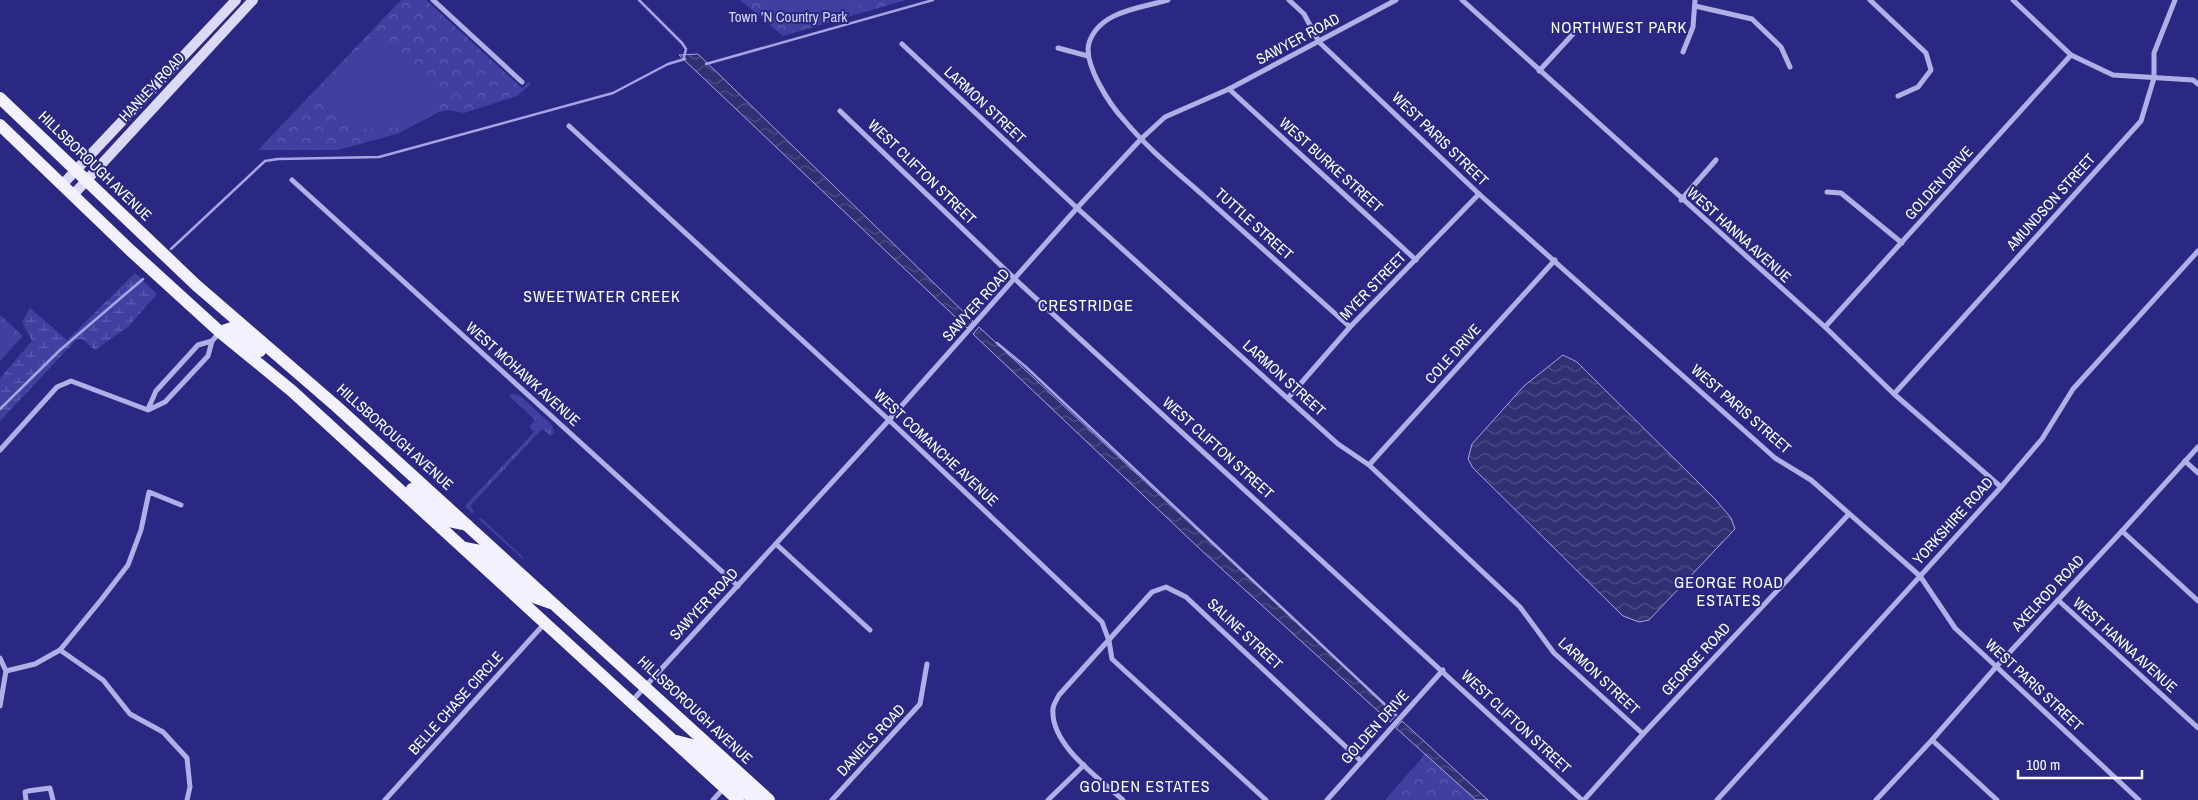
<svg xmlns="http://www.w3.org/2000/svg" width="2198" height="800" font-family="'Archivo Narrow',sans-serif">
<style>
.grass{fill:url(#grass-tufts)}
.forest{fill:url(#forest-crowns)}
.wetland{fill:url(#wetland-marsh)}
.pitch{fill:#4140a0}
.water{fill:url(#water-waves);stroke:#a5a5e6}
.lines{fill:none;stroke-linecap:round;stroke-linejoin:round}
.stream{stroke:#a5a5e6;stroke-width:2.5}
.street{stroke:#b1b0e6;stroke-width:5}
.secondary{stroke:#dbdaf6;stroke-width:10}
.primary{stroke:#f2f1fd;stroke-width:12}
.labels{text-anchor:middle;stroke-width:4;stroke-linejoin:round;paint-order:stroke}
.park-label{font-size:15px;fill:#d4d4f5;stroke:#2a2882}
.street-label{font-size:15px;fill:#fff;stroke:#2a2882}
.neighbourhood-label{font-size:16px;letter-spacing:1px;fill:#fff;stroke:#2a2882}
</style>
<defs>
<pattern id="grass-tufts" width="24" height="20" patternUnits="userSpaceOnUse" patternTransform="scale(1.25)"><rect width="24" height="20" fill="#4140a0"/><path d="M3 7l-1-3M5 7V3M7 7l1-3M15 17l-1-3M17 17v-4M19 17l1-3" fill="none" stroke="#5e5dae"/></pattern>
<pattern id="forest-crowns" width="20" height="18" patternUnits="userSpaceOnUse" patternTransform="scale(1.25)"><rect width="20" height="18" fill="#4140a0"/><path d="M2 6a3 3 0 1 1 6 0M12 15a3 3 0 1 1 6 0" fill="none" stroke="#5e5dae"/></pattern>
<pattern id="wetland-marsh" width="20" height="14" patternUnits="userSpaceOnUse" patternTransform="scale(1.25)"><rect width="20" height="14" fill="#4140a0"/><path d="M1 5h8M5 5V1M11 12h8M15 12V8" fill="none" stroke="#5e5dae"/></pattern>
<pattern id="water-waves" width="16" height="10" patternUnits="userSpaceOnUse" patternTransform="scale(1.25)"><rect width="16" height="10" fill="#322f73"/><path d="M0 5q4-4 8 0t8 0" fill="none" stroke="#514e88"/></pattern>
</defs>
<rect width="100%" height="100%" fill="#2a2882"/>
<g class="grass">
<polygon points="512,394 519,395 552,425 554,433 551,436 542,429 470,506 474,511 473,514 465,506 534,432 529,427 535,420 509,396"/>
<polygon points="481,518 524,558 523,559 479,519"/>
</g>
<g class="forest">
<polygon points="401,0 426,0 522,88 528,82 531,84 517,96 464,113 449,110 439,112 397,134 338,150 258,150"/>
<polygon points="740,0 906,0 783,36"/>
<polygon points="0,315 23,336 0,361"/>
<polygon points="1424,753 1476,800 1385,800 1422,758"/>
</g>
<polygon class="wetland" points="135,273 157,294 128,327 95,350 82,339 77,339 0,421 0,378 32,341 22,322 30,308 67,340"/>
<g class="pitch">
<path d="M757,0H869C824,19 801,29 757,0Z"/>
<path d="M382,35L442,95C435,103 428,112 420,118C400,131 361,134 341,121C331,114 322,105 314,97L371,37Z"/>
<polygon points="4,329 14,338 0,354 0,334"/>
</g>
<g class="water">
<polygon points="698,54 973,321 967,328 679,55"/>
<polygon points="979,327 1396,715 1390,722 1201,550 973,334"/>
<polygon points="1563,355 1577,362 1715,499 1731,518 1735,529 1649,620 1639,622 1623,616 1473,468 1468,459 1472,444 1524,386"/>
<polygon points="1402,721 1488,800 1476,800 1396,728"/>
</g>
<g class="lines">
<g class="stream">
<polyline points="639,0 682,43 686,49 684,57"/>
<polyline points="706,64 933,0"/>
<polyline points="171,249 265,161 278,159 379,157 613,93 668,64 685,59"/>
<polyline points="997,343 1026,367 1396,715"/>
<polyline points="0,409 60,350 143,279"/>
</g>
<g class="street">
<polyline points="433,0 522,82"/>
<path d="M1168,0C1141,8 1099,11 1089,43C1083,64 1110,105 1124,120C1148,149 1178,173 1206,198C1254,241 1302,284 1350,327"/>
<polyline points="1289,0 1304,14 1319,42 1479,194 1775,458 1811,480 1920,576 1955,628 2139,800"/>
<polyline points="1462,0 1825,327 1894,394 2001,487"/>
<polyline points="1870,0 1926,53 1931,70 1918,87 1898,96"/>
<polyline points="2013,0 2071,55 2113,75 2193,80 2198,84"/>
<polyline points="1695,6 1752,19 1781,47 1790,67"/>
<polyline points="902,44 1077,208 1338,444 1369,465 1520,607 1554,653 1643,734"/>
<polyline points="1058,48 1088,56"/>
<polyline points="1683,52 1693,27 1695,0"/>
<polyline points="1539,71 1573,34"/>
<polyline points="1229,89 1416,260"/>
<polyline points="840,111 1016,280 1582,800"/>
<polyline points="569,126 889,420 1102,622 1109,641 1112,659 1266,800"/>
<polyline points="292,180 738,586"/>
<polyline points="1827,192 1841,193 1902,243"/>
<polyline points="1681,200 1716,160"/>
<polyline points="1825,327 2071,55"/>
<polyline points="1894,394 2141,121 2154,78 2154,53 2175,0"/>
<polyline points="1288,398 1350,327 1479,194"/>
<polyline points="148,409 156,391 198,345 212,341"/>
<polyline points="0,450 57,387 71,381 148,410 165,402 208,356 212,341 220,332"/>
<polyline points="2185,461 2198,473"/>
<polyline points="1369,465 1555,260"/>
<polyline points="2122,531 2198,601"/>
<polyline points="776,544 870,630"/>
<polyline points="2058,600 2198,728"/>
<polyline points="60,650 103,680 130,714 163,732 187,758 190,787 187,800"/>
<polyline points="0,658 6,671 0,706"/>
<polyline points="6,671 35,664 60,650 101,600 128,565 141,530 149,492 181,505"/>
<polyline points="632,701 889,420 1077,208 1141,139 1165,117 1229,89 1396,0"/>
<polyline points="1932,740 1997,800"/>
<polyline points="26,800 25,792 28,791 50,788 53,800"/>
<polyline points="385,800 545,623"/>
<polyline points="713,800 724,788"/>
<polyline points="832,800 920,704 927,664"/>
<polyline points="1048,800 1084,765"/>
<path d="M1123,800C1099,778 1050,745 1053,709C1053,705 1057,699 1059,695L1152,592L1166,587L1186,597L1361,761"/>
<polyline points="1327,800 1443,670"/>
<polyline points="1584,800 1643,734 1849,514"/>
<polyline points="1717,800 2001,487 2042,439 2073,389 2198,251"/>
<polyline points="1876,800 1932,740 1996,667 2122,531 2198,447"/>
</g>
<g class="secondary">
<polyline points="62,185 236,0"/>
<polyline points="73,195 253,0"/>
</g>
<g class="primary">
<polyline points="0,98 196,285 336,406 769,800"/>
<polyline points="0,125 130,250 220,332 292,391 738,800"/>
<polyline points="220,332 232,328 260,351"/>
<polyline points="412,489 448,521 467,525"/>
<polyline points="465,548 480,551 531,596 551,603"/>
<polyline points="676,741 692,745 732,781 752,785"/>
<polyline points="729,789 746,793 754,800"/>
</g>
</g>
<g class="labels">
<g class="park-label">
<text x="788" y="22">Town ’N Country Park</text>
</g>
<g class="street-label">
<text transform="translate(1298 39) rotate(-28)" y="5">SAWYER ROAD</text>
<text transform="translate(152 87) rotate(-47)" y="5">HANLEY ROAD</text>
<text transform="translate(985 105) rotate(43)" y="5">LARMON STREET</text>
<text transform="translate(1440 139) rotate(44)" y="5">WEST PARIS STREET</text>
<text transform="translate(1331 165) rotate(42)" y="5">WEST BURKE STREET</text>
<text transform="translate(95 166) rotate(44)" y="5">HILLSBOROUGH AVENUE</text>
<text transform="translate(922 172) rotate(44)" y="5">WEST CLIFTON STREET</text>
<text transform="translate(1939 183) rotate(-48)" y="5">GOLDEN DRIVE</text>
<text transform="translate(2051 202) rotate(-48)" y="5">AMUNDSON STREET</text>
<text transform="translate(1254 224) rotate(42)" y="5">TUTTLE STREET</text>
<text transform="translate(1739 235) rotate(42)" y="5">WEST HANNA AVENUE</text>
<text transform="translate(1373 286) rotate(-46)" y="5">MYER STREET</text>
<text transform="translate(976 305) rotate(-48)" y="5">SAWYER ROAD</text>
<text transform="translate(1453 354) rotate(-48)" y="5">COLE DRIVE</text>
<text transform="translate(523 374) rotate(42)" y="5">WEST MOHAWK AVENUE</text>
<text transform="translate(1284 378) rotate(42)" y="5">LARMON STREET</text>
<text transform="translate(1741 409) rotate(41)" y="5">WEST PARIS STREET</text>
<text transform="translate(395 437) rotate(42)" y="5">HILLSBOROUGH AVENUE</text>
<text transform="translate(936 448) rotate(43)" y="5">WEST COMANCHE AVENUE</text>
<text transform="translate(1218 448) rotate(42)" y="5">WEST CLIFTON STREET</text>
<text transform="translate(1953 521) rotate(-48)" y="5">YORKSHIRE ROAD</text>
<text transform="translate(2048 593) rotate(-47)" y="5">AXELROD ROAD</text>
<text transform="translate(704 604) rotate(-47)" y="5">SAWYER ROAD</text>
<text transform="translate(1245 634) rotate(43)" y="5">SALINE STREET</text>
<text transform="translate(2125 645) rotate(42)" y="5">WEST HANNA AVENUE</text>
<text transform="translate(1696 659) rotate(-47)" y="5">GEORGE ROAD</text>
<text transform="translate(1599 676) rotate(43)" y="5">LARMON STREET</text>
<text transform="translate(2034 685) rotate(43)" y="5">WEST PARIS STREET</text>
<text transform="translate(456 703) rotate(-48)" y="5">BELLE CHASE CIRCLE</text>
<text transform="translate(695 710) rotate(43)" y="5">HILLSBOROUGH AVENUE</text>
<text transform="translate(1516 722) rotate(43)" y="5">WEST CLIFTON STREET</text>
<text transform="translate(1375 727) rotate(-48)" y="5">GOLDEN DRIVE</text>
<text transform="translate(871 740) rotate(-47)" y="5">DANIELS ROAD</text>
</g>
<g class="neighbourhood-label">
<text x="1619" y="33">NORTHWEST PARK</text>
<text x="602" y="302">SWEETWATER CREEK</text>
<text x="1086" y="311">CRESTRIDGE</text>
<text x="1729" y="588">GEORGE ROAD<tspan x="1729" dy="18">ESTATES</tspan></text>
<text x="1145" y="792">GOLDEN ESTATES</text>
</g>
</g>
<path d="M2018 770v8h124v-8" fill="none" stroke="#ffffff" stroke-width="2.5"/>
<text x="2026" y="770" font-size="15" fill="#ffffff" stroke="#2a2882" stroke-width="4" paint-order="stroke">100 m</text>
</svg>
